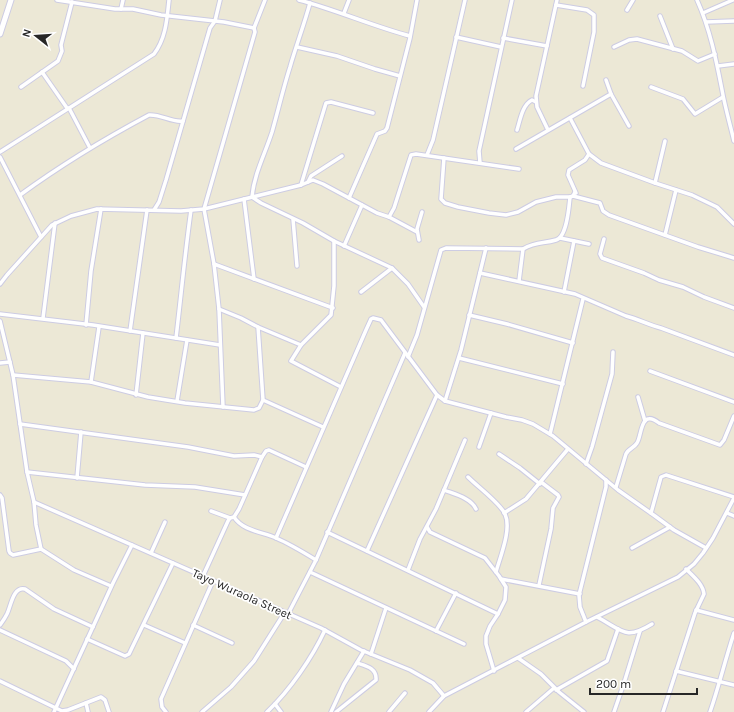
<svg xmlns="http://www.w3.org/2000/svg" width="734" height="712" font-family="Karla,sans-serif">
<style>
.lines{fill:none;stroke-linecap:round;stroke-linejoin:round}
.minor-casing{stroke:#cdcce3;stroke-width:5.5}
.secondary-casing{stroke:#cdcce3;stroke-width:7}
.minor{stroke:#fff;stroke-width:3.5}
.secondary{stroke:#fff;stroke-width:5}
.labels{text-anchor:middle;stroke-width:3.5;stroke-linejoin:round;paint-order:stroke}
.street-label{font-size:12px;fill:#272727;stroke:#fff}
</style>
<rect width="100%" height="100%" fill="#ece8d6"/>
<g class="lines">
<g class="minor-casing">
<g id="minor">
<polyline points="57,0 115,9 133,9 161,15 224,22 254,28"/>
<path d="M299,0C337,10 372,26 410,36"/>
<path d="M697,0C710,29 716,59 722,90C725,107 730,124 734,141"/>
<path d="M310,3C304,25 296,46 290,67C283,89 278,111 272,132C265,154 254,174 252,197L261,203L303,223L334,241L392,268L408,284L424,307"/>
<polyline points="556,5 587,10 594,15 594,32 583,86"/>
<polyline points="121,9 123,0"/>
<polyline points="627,10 633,0"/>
<polyline points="344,13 349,0"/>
<polyline points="703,13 733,0"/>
<polyline points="660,16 673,49"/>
<polyline points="706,22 734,21"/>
<polyline points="456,37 501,47"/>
<polyline points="503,38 547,46"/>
<polyline points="297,47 337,56 375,69 400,76"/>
<polyline points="614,47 629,40 637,39 682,51 698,61 715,54"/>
<polyline points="718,66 734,64"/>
<polyline points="42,72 67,108"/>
<polyline points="606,80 611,94 629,126"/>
<polyline points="21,87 58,61 62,51 61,45 72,2"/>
<polyline points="651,87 683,99 695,114 723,97"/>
<polyline points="69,108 90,148"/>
<polyline points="570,118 589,154 585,160 569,170 568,175 576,193"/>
<path d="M517,130C520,121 522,105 532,100L536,102"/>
<polyline points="548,130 537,107 536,96 557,0"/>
<polyline points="516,149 611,94"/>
<path d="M0,152L154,54C166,38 167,19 169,0"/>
<polyline points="589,154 601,163 655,183 692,195 717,207 734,224"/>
<polyline points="427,155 433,140 465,0"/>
<polyline points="0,157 41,237"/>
<polyline points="444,158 441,199 445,203 458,207 489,213 506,215 518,212 536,202 556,197 570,197 573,196 575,192"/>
<polyline points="480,163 479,151 512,0"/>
<polyline points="308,182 311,176 342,156"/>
<polyline points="655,183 665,141"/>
<polyline points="301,185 326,103 331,102 373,113"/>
<path d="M20,195C61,165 104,139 149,115C161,114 172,123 183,121"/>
<polyline points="573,196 600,203 603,211 609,215 698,247 734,258"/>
<polyline points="349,198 377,134 385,131 387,128 410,38 417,0"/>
<polyline points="244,199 254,279"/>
<polyline points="154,210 159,202 166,180 210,28 215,21 220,0"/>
<polyline points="389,217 394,208 411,155 416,154 519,169"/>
<polyline points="293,219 297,266"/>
<polyline points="665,235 676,190"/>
<polyline points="560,238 589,244"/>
<polyline points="604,239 600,254 602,258 644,273 659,280 683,287 704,297 734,308"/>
<polyline points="419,240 417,229 422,212"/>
<polyline points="334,241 334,286 331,315 301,345 291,361 341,387"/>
<polyline points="344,246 362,205"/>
<polyline points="214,264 333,308"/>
<path d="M480,273L575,294L626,316C638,319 649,325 661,328L734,355"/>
<polyline points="519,281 523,249"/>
<polyline points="0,284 7,275 52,225 71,216 97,209 181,211 204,209 301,185 313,180 323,184 377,213 389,217 417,232"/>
<polyline points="361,292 392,268"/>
<polyline points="564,292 574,241"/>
<polyline points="219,309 241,318 258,327 301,345"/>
<polyline points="0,314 93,325 220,345"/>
<polyline points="469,315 507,324 573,343"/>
<polyline points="43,318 55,223"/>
<polyline points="0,321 13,375 27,472 34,502 36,525 41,549"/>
<polyline points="86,325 91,271 101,209"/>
<polyline points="130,331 147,210"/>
<path d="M176,338C181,296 185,253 191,210"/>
<path d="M408,357L417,335L441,250L446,248L523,249C537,241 543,244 556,240C567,237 569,207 570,197"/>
<polyline points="459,358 563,384"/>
<polyline points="0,363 10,362"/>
<polyline points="650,371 734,402"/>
<polyline points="13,375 91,382 148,397 185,403 254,410 259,408 263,400 258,327"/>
<polyline points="91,382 99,327"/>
<polyline points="136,395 143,333"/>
<polyline points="638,397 645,421"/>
<polyline points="263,400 323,427"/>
<polyline points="177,401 187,340"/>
<polyline points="445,401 461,350 486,248"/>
<polyline points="223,407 219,309 214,264 204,209 255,32 254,28 265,0"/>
<polyline points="20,424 188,447 234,456 254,455 262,457 266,451 269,450 306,467"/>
<polyline points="550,434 583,299"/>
<polyline points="479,447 491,413"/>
<polyline points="499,454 520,468 540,484"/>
<polyline points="586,464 592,447 612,374 613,352"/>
<polyline points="27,472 145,485 195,487 245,495"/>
<path d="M468,477C478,487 500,503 505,514C512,529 500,557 496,572"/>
<polyline points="77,478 81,432"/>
<path d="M616,487L626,454C628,449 634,448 637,443C642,436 640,408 659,423L720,445L724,440L734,416"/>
<path d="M444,490C454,494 471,498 476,509"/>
<polyline points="0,495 2,498 9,551 10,553 13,555 41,549 74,570 111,586"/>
<polyline points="34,502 321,628 361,650 410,670 433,683 444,696"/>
<polyline points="211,511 230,518"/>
<polyline points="504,513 526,499 568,449"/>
<polyline points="651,513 661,477 666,475 734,497"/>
<polyline points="727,513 734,516"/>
<path d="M234,517C243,531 263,532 276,538C290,544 303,552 316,560"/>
<polyline points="427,527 430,532 485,558 499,576 506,587 505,600 498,614 490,626 486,636 486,644 494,671"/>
<polyline points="327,532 498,614"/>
<polyline points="276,538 366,330 371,319 373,318 381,320 437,395 445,401 506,417 522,420 533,424 553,436 618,490 655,516 674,530 706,548"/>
<polyline points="632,548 670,527"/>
<polyline points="367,551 437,395"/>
<polyline points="151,553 165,522"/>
<polyline points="408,570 420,539 436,509 465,440"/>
<polyline points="310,572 464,644"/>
<polyline points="203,576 228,521 230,518 234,517 239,509 262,457"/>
<polyline points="501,579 580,594"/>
<polyline points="539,585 551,529 553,508 559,497 558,495 541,482"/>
<polyline points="696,610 734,620"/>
<polyline points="288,614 316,560 405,353"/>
<path d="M597,617C622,630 625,641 652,624"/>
<polyline points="586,622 580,607 579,595 606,487 606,480"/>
<path d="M0,625C3,621 5,618 7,614C11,606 13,586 25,589L54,609L93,627"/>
<polyline points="144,625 185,643"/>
<polyline points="193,625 232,643"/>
<polyline points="0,630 66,661 74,669"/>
<polyline points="436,631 456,593"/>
<polyline points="87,639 125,656 129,654 173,563"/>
<polyline points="371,654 386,608"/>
<polyline points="518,658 541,674 559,692 584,712"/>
<polyline points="676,671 734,685"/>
<polyline points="0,681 62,711 68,710 101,697 105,700 109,712"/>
<polyline points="556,690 607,661 618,629"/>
<polyline points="86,703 88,712"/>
<polyline points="275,704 281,712"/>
<polyline points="54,712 113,583 132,545"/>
<polyline points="166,712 162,707 161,699 213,581"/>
<polyline points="202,712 231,687 254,661 285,612"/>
<path d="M267,712C290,690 312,658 325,630"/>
<polyline points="331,712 344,684 364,651"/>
<path d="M336,712L376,680C377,668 366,666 357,663"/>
<polyline points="389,712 405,693"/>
<polyline points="429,712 444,696 588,621 678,577 694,564 703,553 713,538 734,498"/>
<polyline points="526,712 554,688"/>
<polyline points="614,712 624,683 640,631"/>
<path d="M663,712L695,613L704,594C703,584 693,576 686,569"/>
<path d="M710,712C719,686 725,660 734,633"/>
</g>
</g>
<g class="secondary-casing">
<polyline id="secondary" points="0,34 11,0"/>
</g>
<use href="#minor" class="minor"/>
<use href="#secondary" class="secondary"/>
</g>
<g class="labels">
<g class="street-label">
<text transform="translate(242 594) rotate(24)" y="4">Tayo Wuraola Street</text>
</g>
</g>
<g transform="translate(36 36) rotate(287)" stroke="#ffffff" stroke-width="3" paint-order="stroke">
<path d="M0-3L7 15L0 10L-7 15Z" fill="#272727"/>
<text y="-6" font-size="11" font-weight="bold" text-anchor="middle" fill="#272727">N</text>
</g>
<path d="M590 688v6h107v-6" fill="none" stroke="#272727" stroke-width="2"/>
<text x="596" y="688" font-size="12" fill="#272727" stroke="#ffffff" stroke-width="3" paint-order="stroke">200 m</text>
</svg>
